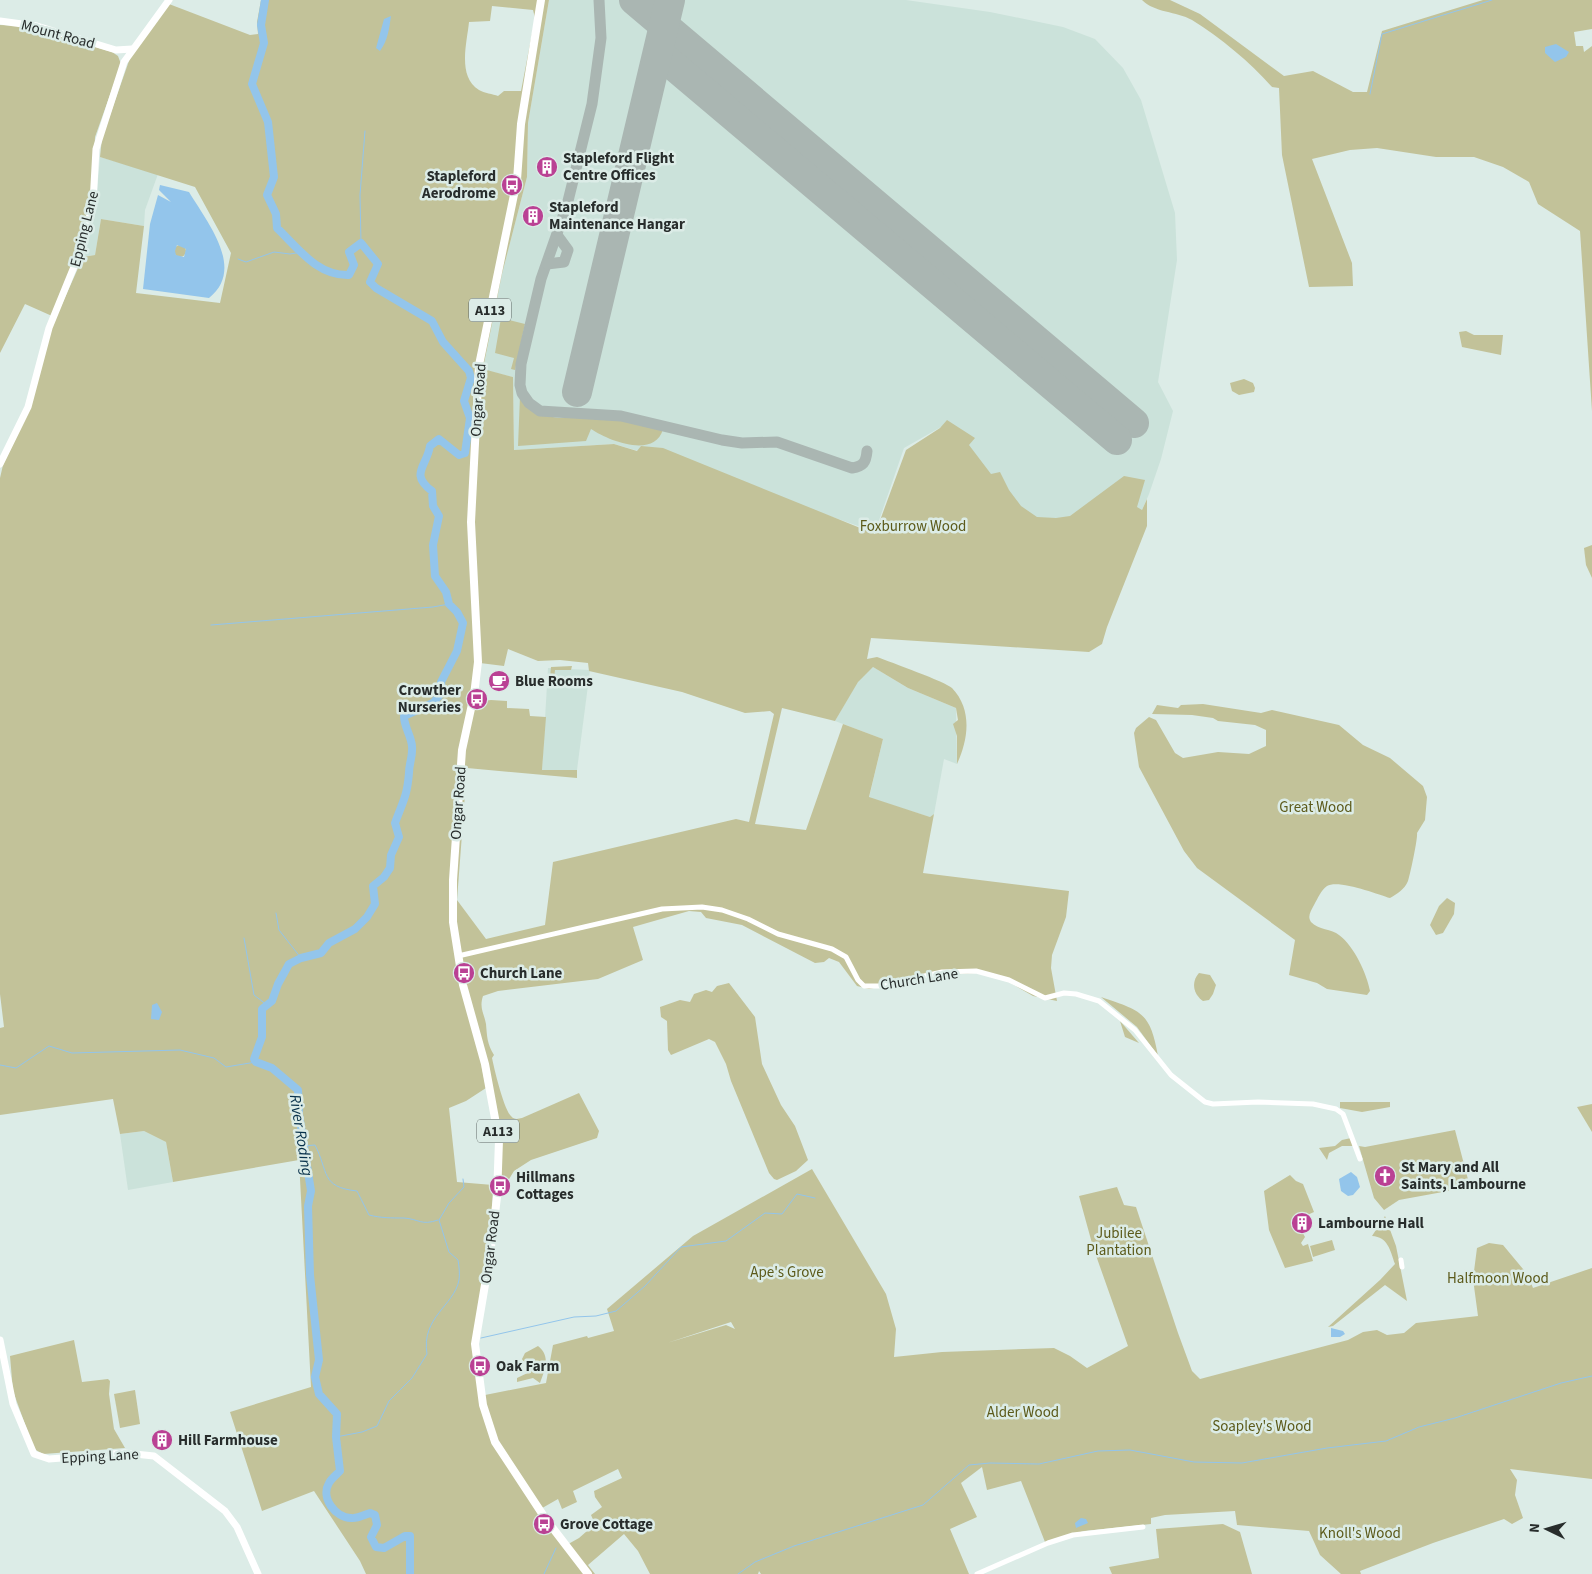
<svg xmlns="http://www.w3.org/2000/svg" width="1592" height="1574" font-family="'Source Sans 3',sans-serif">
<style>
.built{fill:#cbe2da}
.green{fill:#c2c299;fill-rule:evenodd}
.water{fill:#93c5eb;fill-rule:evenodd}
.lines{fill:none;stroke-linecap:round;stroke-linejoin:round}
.stream{stroke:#93c5eb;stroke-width:1}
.river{stroke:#93c5eb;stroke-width:8}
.taxiway{stroke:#aab6b2;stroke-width:11}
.runway{stroke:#aab6b2;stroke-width:30}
.street{stroke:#fff;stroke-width:5}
.secondary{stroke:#fff;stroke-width:7}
.primary{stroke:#fff;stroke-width:8}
.labels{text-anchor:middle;stroke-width:5;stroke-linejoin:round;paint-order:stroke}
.shield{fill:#dcece7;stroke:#5e6664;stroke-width:1}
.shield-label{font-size:14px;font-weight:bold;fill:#282d2c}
.street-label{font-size:15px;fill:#282d2c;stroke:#dcece7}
.poi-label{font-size:15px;font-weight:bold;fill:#282d2c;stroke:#dcece7;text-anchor:start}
.park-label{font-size:15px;fill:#5c5a1a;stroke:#dcece7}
.water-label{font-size:16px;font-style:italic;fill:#08314a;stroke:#dcece7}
</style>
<rect width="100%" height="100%" fill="#dcece7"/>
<g class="built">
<polygon points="549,0 906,0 990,12 1063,27 1095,39 1123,68 1141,100 1175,213 1177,260 1158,382 1173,411 1161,459 1149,494 1100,606 1067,580 931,501 928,485 941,427 904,448 875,532 680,463 614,444 514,450 513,377 483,370 502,274 527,177 528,123"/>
<polygon points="100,157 158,174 145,210 144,226 101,219 95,255 83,257 97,192"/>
<polygon points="873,667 908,688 956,708 957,764 944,759 934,814 930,817 869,798 883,739 835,721 858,681"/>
<polygon points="548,668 590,670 577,770 542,770"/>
<polygon points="144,1131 166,1142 173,1182 128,1190 120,1134"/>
</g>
<g class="green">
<path d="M261,0H549L528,123L527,177L502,274L483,369L513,377L514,450L614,444L637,451L641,446L663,448L875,534L906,450L940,428L947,420L975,438L969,445L991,474L1000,472L1009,490L1021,506L1037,517L1056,518L1070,516L1124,476L1145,480L1137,507L1142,510L1147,499V526L1107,627L1102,644L1089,652L871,638L867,659L877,657C890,662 946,682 952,688C973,710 968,740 957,764V736L953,724L958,720L956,708L908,688L873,667L858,682L835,721L782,708L755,824L806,830L843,724L883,739L869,797L930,817L934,814L923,873L1069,891L1066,917L1052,955L1051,968L1057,1001L1033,996L1007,981L976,973L932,976L869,989L857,986L839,962L829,958L824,962L815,963L742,925L706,918L701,912L689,911L633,927L643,960L598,979L498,991L483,996C479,1008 484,1013 486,1024C487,1036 487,1044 494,1055L492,1058C494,1068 504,1110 511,1116C514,1120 518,1119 522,1118L579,1093L599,1131L597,1138L531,1160L514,1171L500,1194L501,1155L480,1058L486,1088L466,1101L449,1108L457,1182L493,1185L491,1232L473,1350L476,1375L485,1395L546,1383L553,1345L587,1336L588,1338L614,1331L607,1309L693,1236L812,1169L886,1294L896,1329L894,1357L942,1352L1054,1348L1070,1356L1087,1368L1128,1346L1093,1247L1079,1196L1117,1187L1124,1205L1136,1207L1178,1333L1192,1371L1200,1379L1348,1340L1363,1332L1377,1330L1387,1335L1404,1333L1416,1323L1478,1316L1473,1279L1477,1248L1489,1243L1503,1245L1528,1275L1533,1288L1592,1268V1479L1510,1469L1517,1480L1515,1495L1523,1518L1512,1524L1504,1519L1433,1543L1360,1571L1361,1574H1341L1320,1555L1309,1531L1237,1525L1235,1511L1165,1515L1151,1518V1524L1084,1531L1045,1542L1021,1481L987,1490L982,1467L961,1483L977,1517L950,1529L969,1574H761L759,1571L758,1574H650L638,1551L624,1534L588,1565L595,1574H366L360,1561L314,1491L262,1511L230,1412L311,1387L299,1160L173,1182L166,1142L144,1131L120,1134L113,1099L0,1115V1028L4,1027L0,994V478L3,465L22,425L51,329L83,257L95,255L101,219L144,226L136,293L220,303L231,253L195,187L100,157L102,138L130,58L169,4L250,35L258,34L257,22ZM492,6L533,10L535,18L521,91H504L498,96C493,94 484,93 479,90C457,76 467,43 469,22L490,21ZM508,649L538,661L560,660L588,663L589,671L682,692L745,713L770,711L774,714L749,822L736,819L553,862L545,925L486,939L457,900L467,768L577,778V770H542L546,717L530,716L529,709L507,708V701L491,700L474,702L462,754L466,717L480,663L504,666ZM731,1322L735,1329L726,1325L667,1343ZM618,1469L622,1478L594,1491L595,1497L602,1507L591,1515L595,1524L579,1538L563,1547L537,1511L558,1499L562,1509L577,1502L573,1491Z"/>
<path d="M1142,0H1170L1200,14L1284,76L1313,71L1353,92H1367L1382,31L1483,0H1592V29L1574,32L1576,46H1583L1584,52L1592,46V411L1580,231L1538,204L1529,182L1503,167L1474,157H1436L1377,148L1350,150L1312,159L1352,263L1353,286L1309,287L1282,155L1279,88L1272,87C1250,62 1221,38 1192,20C1176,11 1155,13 1142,0Z"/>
<polygon points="0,25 26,26 112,52 118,56 121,64 95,137 92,203 82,242 52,316 25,304 0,353"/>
<circle cx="180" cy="251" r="6"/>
<polygon points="501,318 525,324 515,370 511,369 514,358 495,353"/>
<polygon points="1466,331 1474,335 1503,335 1501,355 1462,347 1459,332"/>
<polygon points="1244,379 1253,383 1255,388 1254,392 1239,395 1232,391 1230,383"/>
<path d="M520,396C542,429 576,414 609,417C627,420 645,425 663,429C655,459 609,441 591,429L586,441L518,446Z"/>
<polygon points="1592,545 1592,578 1586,565 1584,548"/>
<polygon points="572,666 571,670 555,670 554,679 550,678 551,667"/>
<path d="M1203,704L1261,713L1272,710L1339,725L1363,745L1390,758L1423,786L1427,797L1425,820L1417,833C1418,838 1410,875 1408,881C1405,889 1397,894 1390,898C1377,894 1338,879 1327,886C1321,890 1318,898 1314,905C1311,911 1307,916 1311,922C1318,930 1332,929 1339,935C1354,946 1367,974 1370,991L1367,995L1327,989L1317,983L1289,975L1295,940L1197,868L1184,851L1139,767L1134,733L1136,728L1149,717L1156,720L1175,753L1183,758L1218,752L1249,754L1266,746V730L1255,725L1218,721L1213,718L1192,715L1152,714L1157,705L1178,708L1181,705Z"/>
<polygon points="1447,898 1455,903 1454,914 1443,933 1436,935 1430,925 1439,906"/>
<path d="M1199,973L1210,975L1216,985L1213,994L1209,1000L1203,1001C1193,994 1191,982 1199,973Z"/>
<polygon points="729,983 755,1017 762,1064 781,1105 795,1126 808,1160 796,1171 777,1180 774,1179 769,1173 731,1081 726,1064 715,1042 709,1039 671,1055 668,1050 667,1021 661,1017 660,1007 680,1000 690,1002 694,994 706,990 712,992 717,986"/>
<path d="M1101,997C1142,1011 1150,1012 1158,1056L1137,1027Z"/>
<polygon points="1120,1021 1139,1043 1125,1037"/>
<polygon points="1340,1102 1390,1102 1390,1107 1362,1112 1340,1108"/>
<polygon points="1592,1104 1592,1132 1577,1107"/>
<polygon points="1455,1130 1470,1187 1399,1200 1384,1210 1374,1198 1359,1146 1365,1147"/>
<polygon points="1351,1138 1355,1153 1353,1146 1342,1146 1329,1153 1327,1160 1319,1148 1335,1146 1342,1140"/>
<path d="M1290,1175L1296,1181L1303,1184L1314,1212L1305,1216L1303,1212L1293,1217C1295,1226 1302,1230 1305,1237L1301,1243L1303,1246L1308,1244L1313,1261L1285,1268L1269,1230L1264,1191Z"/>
<path d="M1385,1216L1396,1246L1407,1301L1385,1285L1333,1326L1328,1327L1380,1280L1395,1264C1390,1250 1388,1237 1372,1236Z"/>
<polygon points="1332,1240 1335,1250 1313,1257 1310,1246"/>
<polygon points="74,1340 82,1382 108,1379 110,1381 109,1394 114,1429 125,1448 43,1454 34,1449 13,1391 10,1356"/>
<path d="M538,1346C551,1356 545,1370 540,1383L533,1378L517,1382V1378L536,1369L537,1361L524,1363L522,1359L525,1353Z"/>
<polygon points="135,1390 140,1424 120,1428 114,1394"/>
<polygon points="1223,1524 1240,1532 1252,1574 1112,1574 1109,1567 1159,1558 1156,1529"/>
</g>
<g class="water">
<path d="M391,16C389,29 388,40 380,51L376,48L384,19Z"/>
<polygon points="1556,44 1569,52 1566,57 1555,62 1545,53 1545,47"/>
<path d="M160,185L189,192C207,222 246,269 209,298L143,289L150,224L158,195L171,202L159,190ZM177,245L186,249L184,257L176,255L175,251Z"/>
<polygon points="157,1003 162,1012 159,1020 151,1019 152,1005"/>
<polygon points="1351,1172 1357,1177 1360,1187 1353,1195 1348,1196 1341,1191 1339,1179"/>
<polygon points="1331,1328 1343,1331 1345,1334 1340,1337 1331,1337"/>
<polygon points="1081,1518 1086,1519 1088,1523 1076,1528 1075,1523"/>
</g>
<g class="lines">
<g class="stream">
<polyline points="1370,94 1382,34 1492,0"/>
<polyline points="361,243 360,195 365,131"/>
<polyline points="238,259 246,262 274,252 290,254 302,252"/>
<polyline points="211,625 433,607 449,604"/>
<polyline points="276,913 279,930 301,958"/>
<polyline points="244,938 254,995 267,1005"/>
<polyline points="0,1065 16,1068 49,1046 72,1053 180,1050 214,1058 226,1067 256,1062"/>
<path d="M304,1146L315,1145C329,1172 320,1187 357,1191L369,1215C381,1218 391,1218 404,1218C419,1219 421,1226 438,1220"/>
<polyline points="481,1338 574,1317 596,1316 616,1311 645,1286 681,1247 726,1241 765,1213 782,1214 797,1194 815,1198"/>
<path d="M336,1437L362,1432L377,1426L389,1401L412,1378L427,1354C421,1317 454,1306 459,1280C460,1274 459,1266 458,1260L449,1252L439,1220L449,1203L464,1187L463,1179"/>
<polyline points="544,1574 556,1548"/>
<polyline points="738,1574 755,1562 794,1546 923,1505 969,1465 990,1463 1039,1464 1098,1451 1130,1450 1194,1462 1242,1463 1327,1448 1386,1441 1419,1427 1455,1418 1561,1383 1592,1376"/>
</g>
<path class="river" d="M265,0L261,25L264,43L252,84L268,122L274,177L267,195L276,214L277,228C298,248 317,276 349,275L354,265L349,252L361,243L378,264L370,282L376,288L432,321L443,342L469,371L471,378L464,401L470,418L465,453L459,455L439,439L430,446C427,466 409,474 432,491L433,506L439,516L433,545L435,576L446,592L449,604L457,612L463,623L457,651L441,682L442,691L439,696L433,703L404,716C404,727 411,735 412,746C413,757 409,763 409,773C407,797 403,801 395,823L399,837L391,855L390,868L384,877L373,886L375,904L367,917L355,929L329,943L321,953L301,958L289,964L278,984L272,1001L262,1009V1037L254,1059L256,1062L272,1068L298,1090L299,1114L311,1191L308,1206L310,1275L319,1360L315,1377L319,1394L337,1414L336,1437L340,1471C336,1475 331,1479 329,1483C320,1498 336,1518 351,1518C357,1519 364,1515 370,1513L375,1515L377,1525L371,1537L376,1547L384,1548L405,1536H410V1574"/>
<g class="taxiway">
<path d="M599,0L601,38L592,104L567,205L541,279L521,364L520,385L522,393L529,403L540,411L621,416L722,440L742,443L777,442L852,468C863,466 866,463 867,451"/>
<polyline points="547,264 564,262 568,250 557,235"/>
</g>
<g class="runway">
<polyline points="634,0 1134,423"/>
<polyline points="662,56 1117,440"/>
<polyline points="577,392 670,0"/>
</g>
<g class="street">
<polyline points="458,956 662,909 702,907 722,910 748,919 778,934 832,949 846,957 858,980 864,986 880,986 942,972 976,971 1009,980 1045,998 1064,993 1076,994 1099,1001 1135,1030 1171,1075 1205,1102 1213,1104 1258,1102 1313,1104 1336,1109 1343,1114 1360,1159"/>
<polyline points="1401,1260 1402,1267"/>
<polyline points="977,1574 1048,1543 1073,1535 1143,1527"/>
</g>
<g class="secondary">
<polyline points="0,21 37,26 116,50 132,49"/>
<polyline points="0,464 28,407 49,328 80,252 93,203 96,149 124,62 169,0"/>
<polyline points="0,1340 13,1404 34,1454 49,1459 125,1453 154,1456 225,1511 237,1527 258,1574"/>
</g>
<polyline class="primary" points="541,0 521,124 517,180 479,365 471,522 478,662 474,695 462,750 453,880 453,922 463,985 485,1064 499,1140 497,1197 490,1255 475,1344 483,1405 495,1442 545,1518 588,1574"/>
</g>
<defs>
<g id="building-disc" transform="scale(1.125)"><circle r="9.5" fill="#ba4194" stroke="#dcece7"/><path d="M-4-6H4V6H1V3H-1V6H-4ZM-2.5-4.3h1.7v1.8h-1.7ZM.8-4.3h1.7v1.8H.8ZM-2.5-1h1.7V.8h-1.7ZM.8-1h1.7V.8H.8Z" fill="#fff"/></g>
<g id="bus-disc" transform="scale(1.125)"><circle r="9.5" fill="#ba4194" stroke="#dcece7"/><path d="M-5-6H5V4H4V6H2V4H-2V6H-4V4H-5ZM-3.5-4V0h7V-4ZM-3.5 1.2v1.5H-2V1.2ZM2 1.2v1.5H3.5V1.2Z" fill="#fff"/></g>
<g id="cafe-disc" transform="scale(1.125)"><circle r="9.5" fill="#ba4194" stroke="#dcece7"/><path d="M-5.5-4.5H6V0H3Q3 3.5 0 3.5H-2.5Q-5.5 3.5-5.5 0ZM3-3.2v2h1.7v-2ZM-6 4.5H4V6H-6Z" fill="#fff"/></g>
<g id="church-disc" transform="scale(1.125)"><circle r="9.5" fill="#ba4194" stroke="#dcece7"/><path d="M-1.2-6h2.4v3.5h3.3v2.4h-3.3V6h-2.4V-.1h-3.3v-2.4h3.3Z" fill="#fff"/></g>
</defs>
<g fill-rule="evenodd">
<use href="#building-disc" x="547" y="167"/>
<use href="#bus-disc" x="512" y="185"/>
<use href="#building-disc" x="533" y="216"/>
<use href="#cafe-disc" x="499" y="681"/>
<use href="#bus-disc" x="477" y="699"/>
<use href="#bus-disc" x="464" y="973"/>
<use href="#church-disc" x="1385" y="1176"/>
<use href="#bus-disc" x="500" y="1186"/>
<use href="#building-disc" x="1302" y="1223"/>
<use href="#bus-disc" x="480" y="1366"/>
<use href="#building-disc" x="162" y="1440"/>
<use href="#bus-disc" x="544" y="1524"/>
</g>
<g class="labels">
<g class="shield">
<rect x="469" y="298.5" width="42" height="23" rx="4"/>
<rect x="477" y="1119.5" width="42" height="23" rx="4"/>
</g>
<g class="shield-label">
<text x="490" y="315">A113</text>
<text x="498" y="1136">A113</text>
</g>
<g class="street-label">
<text transform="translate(58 34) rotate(15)" y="5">Mount Road</text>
<text transform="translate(84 229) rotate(-76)" y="5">Epping Lane</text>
<text transform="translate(478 400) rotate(-86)" y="5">Ongar Road</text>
<text transform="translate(458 803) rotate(-86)" y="5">Ongar Road</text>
<text transform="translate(919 979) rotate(-9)" y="5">Church Lane</text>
<text transform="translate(490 1247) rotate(-83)" y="5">Ongar Road</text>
<text transform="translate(100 1456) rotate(-3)" y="5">Epping Lane</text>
</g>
<g class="poi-label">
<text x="563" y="163">Stapleford Flight<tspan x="563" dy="17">Centre Offices</tspan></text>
<text x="496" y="181" text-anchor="end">Stapleford<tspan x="496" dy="17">Aerodrome</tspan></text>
<text x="549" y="212">Stapleford<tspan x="549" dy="17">Maintenance Hangar</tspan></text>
<text x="515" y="686">Blue Rooms</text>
<text x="461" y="695" text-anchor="end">Crowther<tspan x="461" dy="17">Nurseries</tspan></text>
<text x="480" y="978">Church Lane</text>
<text x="1401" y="1172">St Mary and All<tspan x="1401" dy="17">Saints, Lambourne</tspan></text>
<text x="516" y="1182">Hillmans<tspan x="516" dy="17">Cottages</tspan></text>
<text x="1318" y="1228">Lambourne Hall</text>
<text x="496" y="1371">Oak Farm</text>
<text x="178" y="1445">Hill Farmhouse</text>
<text x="560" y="1529">Grove Cottage</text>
</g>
<g class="park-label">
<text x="913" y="531">Foxburrow Wood</text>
<text x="1316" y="812">Great Wood</text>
<text x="1119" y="1238">Jubilee<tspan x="1119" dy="17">Plantation</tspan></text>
<text x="787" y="1277">Ape's Grove</text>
<text x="1498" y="1283">Halfmoon Wood</text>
<text x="1023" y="1417">Alder Wood</text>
<text x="1262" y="1431">Soapley's Wood</text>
<text x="1360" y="1538">Knoll's Wood</text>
</g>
<g class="water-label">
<text transform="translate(302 1135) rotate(81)" y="6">River Roding</text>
</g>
</g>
<g transform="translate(1547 1529) rotate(275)" stroke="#dcece7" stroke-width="4" paint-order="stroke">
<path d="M0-4L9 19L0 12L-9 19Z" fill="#282d2c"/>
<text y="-8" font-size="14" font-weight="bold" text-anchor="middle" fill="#282d2c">N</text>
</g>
</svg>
